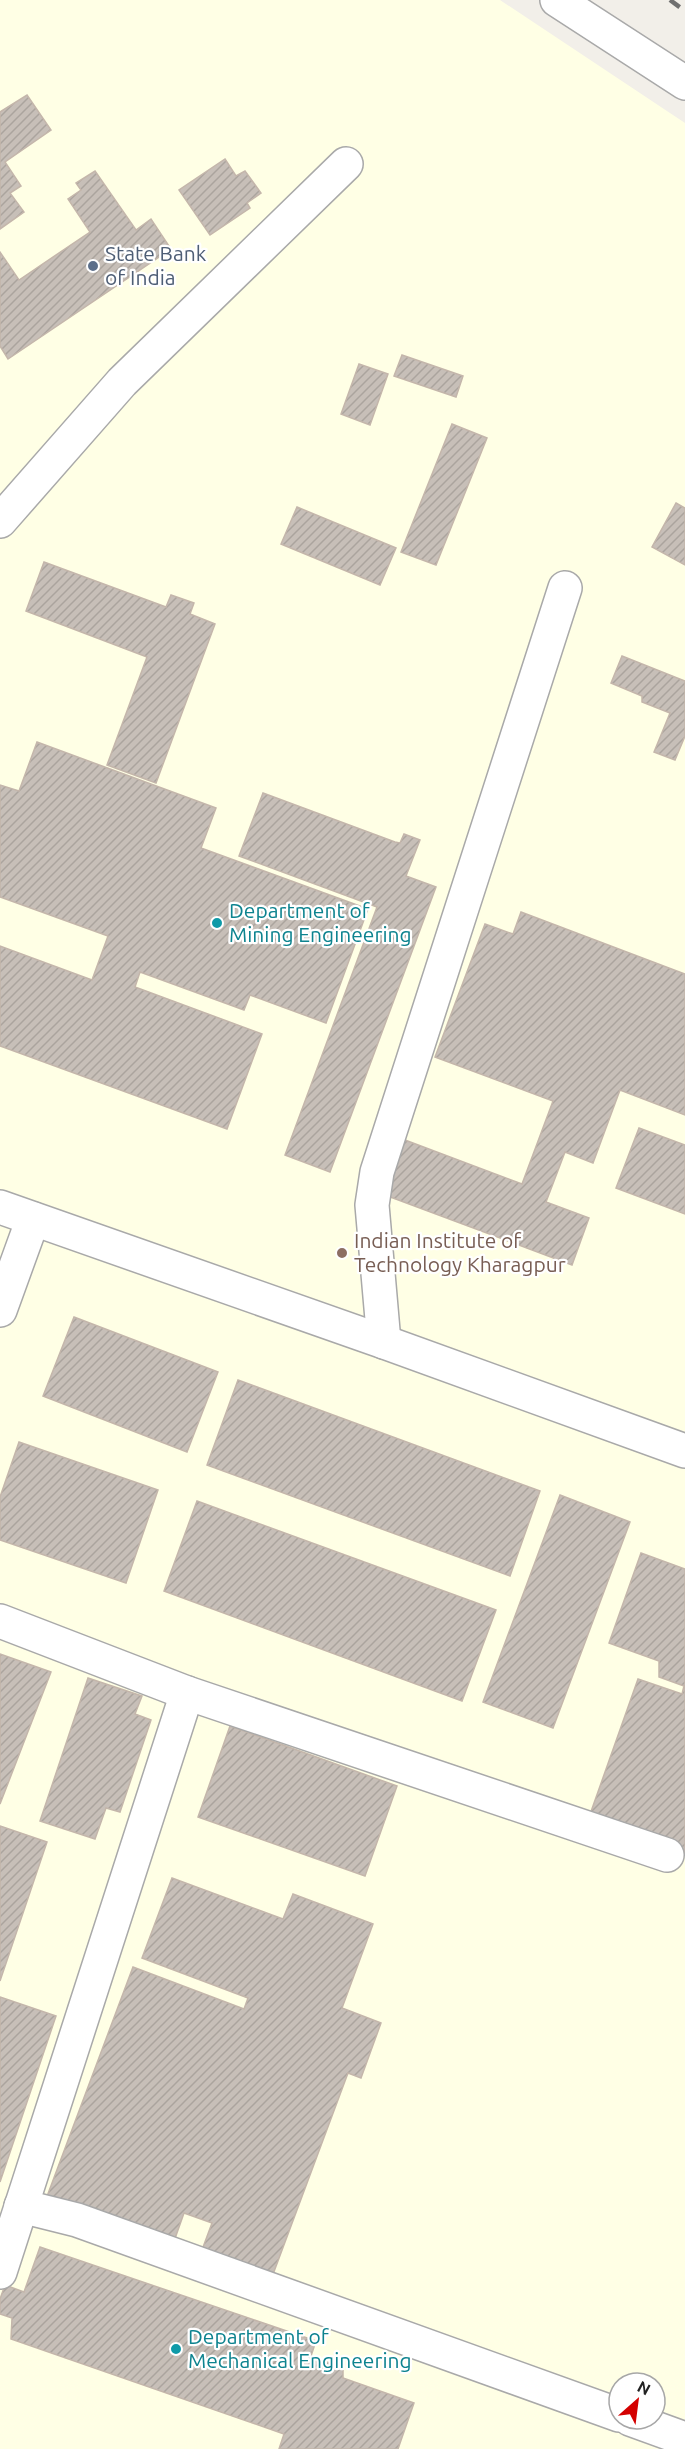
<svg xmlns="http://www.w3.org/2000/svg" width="685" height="2449" font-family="Ubuntu,sans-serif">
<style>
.education{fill:#ffffe5;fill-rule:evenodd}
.building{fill:url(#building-hatch);stroke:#c4b6ab;stroke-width:1.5}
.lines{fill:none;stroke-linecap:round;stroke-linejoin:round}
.minor-casing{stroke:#a9a9a9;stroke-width:36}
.minor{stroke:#fff;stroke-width:33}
.rail{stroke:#707070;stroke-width:4.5;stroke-dasharray:12 12;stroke-linecap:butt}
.service-dot{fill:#5c6f8a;stroke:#fff;stroke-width:2}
.culture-dot{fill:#0f9aa8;stroke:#fff;stroke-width:2}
.education-dot{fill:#8d6e63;stroke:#fff;stroke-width:2}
.labels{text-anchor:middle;stroke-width:4.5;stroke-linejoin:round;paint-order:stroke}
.service-label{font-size:21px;fill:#4e5e75;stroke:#fff;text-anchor:start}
.culture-label{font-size:21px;fill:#0d838f;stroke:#fff;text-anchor:start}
.education-label{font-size:21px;fill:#785e54;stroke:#fff;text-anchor:start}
</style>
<defs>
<pattern id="building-hatch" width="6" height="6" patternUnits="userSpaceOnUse" patternTransform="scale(1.5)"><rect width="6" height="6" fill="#c7bfb8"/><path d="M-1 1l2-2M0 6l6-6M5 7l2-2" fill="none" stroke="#aba49e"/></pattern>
</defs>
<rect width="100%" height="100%" fill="#f2efe9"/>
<path class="education" d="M0,0H500L685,123V2449H0ZM619,2383H655V2419H619Z"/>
<g class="building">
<polygon points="27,95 51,130 5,162 21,186 10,193 24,212 0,229 0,112"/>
<polygon points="225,159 236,176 245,171 261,193 247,203 250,208 210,235 179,190"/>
<polygon points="95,171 136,230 151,219 171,249 8,359 0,346 0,252 19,280 90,232 68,199 81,190 76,183"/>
<polygon points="402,355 463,376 456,397 394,376"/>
<polygon points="359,364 388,374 370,425 341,414"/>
<polygon points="452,424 487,438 436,565 401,552"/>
<polygon points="676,503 685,508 685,565 652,547"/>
<polygon points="297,507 396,548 380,585 281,544"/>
<polygon points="44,562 166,607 171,595 194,603 190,614 215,624 156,783 107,765 147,657 26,611"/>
<polygon points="622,656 685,681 685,736 675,760 654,752 670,713 642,702 642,696 611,683"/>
<polygon points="37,742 216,808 201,848 368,909 326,1023 250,995 244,1010 140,972 135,987 262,1034 227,1129 0,1046 0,946 92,980 108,936 0,897 0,785 19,791"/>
<polygon points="263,793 395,842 400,843 404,834 420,840 406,876 436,887 330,1172 285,1155 377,907 239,856"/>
<polygon points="521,912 685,974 685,1115 620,1090 593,1163 565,1152 546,1202 589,1218 572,1265 385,1195 405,1140 522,1184 553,1101 435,1057 485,924 513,934"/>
<polygon points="639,1128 685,1145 685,1214 616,1188"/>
<polygon points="74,1317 218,1372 187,1452 43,1396"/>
<polygon points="238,1380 540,1491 510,1576 207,1465"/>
<polygon points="19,1442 158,1490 126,1583 0,1540 0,1497"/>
<polygon points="560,1495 630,1522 553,1728 483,1702"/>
<polygon points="197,1501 496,1610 462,1701 164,1591"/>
<polygon points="641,1553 685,1569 685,1854 588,1820 638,1679 682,1694 684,1686 659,1677 659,1661 609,1643"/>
<polygon points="0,1654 51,1672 0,1804"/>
<polygon points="88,1678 142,1696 135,1714 151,1720 120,1812 106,1808 95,1839 40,1821"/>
<polygon points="230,1726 397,1786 365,1876 198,1817"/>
<polygon points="0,1826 47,1842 0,1981"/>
<polygon points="172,1878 283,1919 293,1894 373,1924 342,2008 381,2023 361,2078 348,2073 269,2285 199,2258 212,2223 184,2213 172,2247 46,2199 133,1967 244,2009 248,1998 142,1958"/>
<polygon points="0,1997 56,2016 0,2182"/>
<polygon points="40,2247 316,2341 311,2356 343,2368 343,2378 414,2403 398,2449 279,2449 284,2434 11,2339 12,2318 0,2314 0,2299 5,2285 24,2292"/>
</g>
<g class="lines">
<g class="minor-casing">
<g id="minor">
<polyline points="557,0 685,83"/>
<polyline points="0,521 122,382 346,164"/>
<polyline points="0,1207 384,1342 685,1451"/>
<polyline points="0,1310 33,1219"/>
<polyline points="384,1342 372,1205 377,1172 565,588"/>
<polyline points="0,1621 187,1693 667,1855"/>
<polyline points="21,2206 77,2220 619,2415"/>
<polyline points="0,2272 187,1693"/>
<polyline points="630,2419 685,2439"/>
</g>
</g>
<use href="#minor" class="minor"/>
<polyline class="rail" points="670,0 685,11"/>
</g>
<circle class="service-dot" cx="93" cy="266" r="6"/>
<g class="culture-dot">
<circle cx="217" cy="923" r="6"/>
<circle cx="176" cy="2349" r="6"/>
</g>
<circle class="education-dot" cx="342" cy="1253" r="6"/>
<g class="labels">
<g class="service-label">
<text x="105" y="261">State Bank<tspan x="105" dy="24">of India</tspan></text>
</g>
<g class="culture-label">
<text x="229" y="918">Department of<tspan x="229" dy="24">Mining Engineering</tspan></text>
<text x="188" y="2344">Department of<tspan x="188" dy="24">Mechanical Engineering</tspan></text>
</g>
<g class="education-label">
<text x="354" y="1248">Indian Institute of<tspan x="354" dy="24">Technology Kharagpur</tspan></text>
</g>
</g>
<g transform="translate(637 2401) rotate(28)"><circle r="28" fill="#ffffff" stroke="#a7a7a7" stroke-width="1.5"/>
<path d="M0-4.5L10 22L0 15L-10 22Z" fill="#d40000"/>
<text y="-9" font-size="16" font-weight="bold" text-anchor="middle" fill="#222222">N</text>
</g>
</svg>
